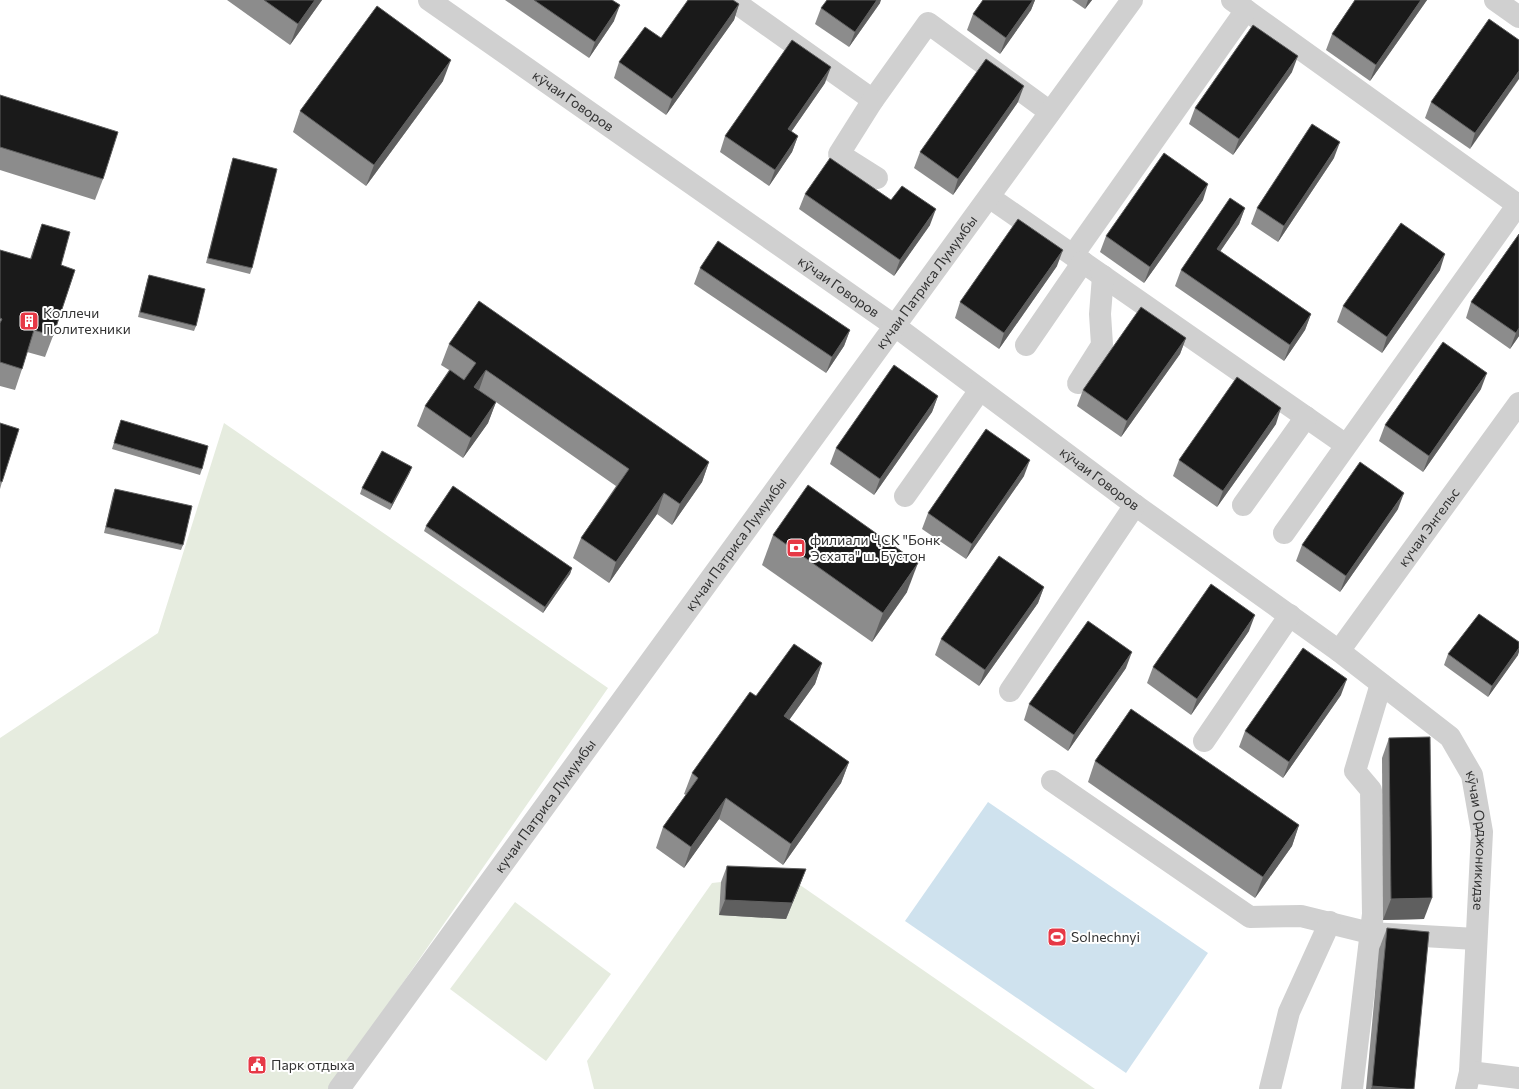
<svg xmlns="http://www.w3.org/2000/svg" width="1519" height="1089" font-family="Commissioner,sans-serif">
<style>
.green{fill:#e6ecdf}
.water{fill:#cfe2ee}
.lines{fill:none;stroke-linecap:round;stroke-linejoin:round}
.minor{stroke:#d0d0d0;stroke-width:22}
.wall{fill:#8c8c8c}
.shaded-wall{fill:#5f5f5f}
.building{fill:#1a1a1a;stroke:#5f5f5f}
.labels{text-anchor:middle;stroke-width:4;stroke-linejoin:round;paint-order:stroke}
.street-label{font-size:14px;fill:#333;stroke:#fff}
.poi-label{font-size:14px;fill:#333;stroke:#fff;text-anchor:start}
</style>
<rect width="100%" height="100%" fill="#fff"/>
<g class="green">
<polygon points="224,423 608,688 329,1089 0,1089 0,738 158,633"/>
<polygon points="721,882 800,885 1095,1089 594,1089 587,1061 712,883"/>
<polygon points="515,902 611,974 546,1061 450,989"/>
</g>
<polygon class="water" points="988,802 1208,953 1126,1073 905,921"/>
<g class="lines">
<g class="minor">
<path id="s1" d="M429,0L895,326L1135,505L1339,651L1450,737L1472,775L1482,832L1470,1072L1466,1089"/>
<polyline points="732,0 873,100 928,23 1050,112"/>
<polyline points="1232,0 1518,205"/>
<polyline points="1495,0 1519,17"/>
<polyline points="873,100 839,154 877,178"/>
<polyline points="989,197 1346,445"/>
<polyline points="1073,255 1246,10"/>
<polyline points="1026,345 1083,262"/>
<polyline points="1078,383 1102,345 1100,314 1103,276"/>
<polyline points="905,496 980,390"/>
<polyline points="1243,505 1306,417"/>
<polyline points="1284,533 1519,203"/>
<path id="s2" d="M1339,651L1519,403"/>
<polyline points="1010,691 1135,505"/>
<polyline points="1204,741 1290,615"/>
<polyline points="1052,781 1250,917 1301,916 1370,933 1476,939"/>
<polyline points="1470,1072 1519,1078"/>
<path id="s3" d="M339,1089L1132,0"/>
<polyline points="1270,1089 1289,1012 1330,922"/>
<polyline points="1352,1089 1373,914 1371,790 1355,771 1381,684"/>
</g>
</g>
<g class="wall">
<polygon points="227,0 322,0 290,45"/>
<polygon points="505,0 612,0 614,21 589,58"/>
<polygon points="983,0 1035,0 1031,10 1000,54 967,30 973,14"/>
<polygon points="1072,0 1092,0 1085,9"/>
<polygon points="1355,0 1427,0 1370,81 1326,50 1332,34"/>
<polygon points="880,3 849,47 815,24 821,8"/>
<polygon points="739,4 734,20 666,115 614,78 619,62 661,38"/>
<polygon points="1519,40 1470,149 1425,118 1431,102"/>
<polygon points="1292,72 1233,155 1189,124 1195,108"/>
<polygon points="443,81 366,186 293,132 300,111"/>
<polygon points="825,83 791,132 798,136 792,152 769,186 720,152 725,136"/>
<polygon points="0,95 103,179 95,200 0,170"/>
<polygon points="1018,102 953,195 914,168 920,152"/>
<polygon points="233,158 252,268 250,274 206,263 231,164"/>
<polygon points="1334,158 1278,242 1251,224 1257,208"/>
<polygon points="805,194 891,200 930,225 894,276 799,209"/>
<polygon points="1203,200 1144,283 1100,252 1106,236"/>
<polygon points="1245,208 1239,224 1220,251 1311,314 1305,330 1284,361 1175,286 1181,270"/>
<polygon points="42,224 61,265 53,336 45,357 27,352 22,369 15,390 0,386 0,250 30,259"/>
<polygon points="1519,234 1519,336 1510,349 1466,318 1471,302"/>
<polygon points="1057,266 999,349 955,318 960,302"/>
<polygon points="700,268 850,330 844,346 826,373 694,284"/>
<polygon points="1440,270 1382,353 1337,322 1343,306"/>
<polygon points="149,275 196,326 194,331 138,317 147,281"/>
<polygon points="1186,338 1180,354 1121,437 1077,406 1083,390"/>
<polygon points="449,344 709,462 702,482 672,525 657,514 609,583 573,558 581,538 616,486 496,402 488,423 463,458 417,426 425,406 449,370 441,365"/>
<polygon points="1481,389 1423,472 1379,441 1385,425"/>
<polygon points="938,396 932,412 874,495 830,464 836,448"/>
<polygon points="121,420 202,469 200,475 112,449"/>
<polygon points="0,423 2,482 0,489"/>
<polygon points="1276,424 1217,507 1173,476 1179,460"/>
<polygon points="410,472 390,510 360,494 362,488"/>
<polygon points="1024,476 966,559 922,529 928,513"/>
<polygon points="115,489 183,545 181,550 104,533 113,494"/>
<polygon points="1398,509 1340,592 1296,561 1302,545"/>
<polygon points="426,526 572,568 570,574 543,613 424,531"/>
<polygon points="773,535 907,592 872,642 762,565"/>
<polygon points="1044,587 1038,603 979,686 935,655 941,639"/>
<polygon points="1249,631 1191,715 1147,683 1153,667"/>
<polygon points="1448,654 1518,655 1488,697 1444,665"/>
<polygon points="822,663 815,684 789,720 849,762 841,783 783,865 719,819 684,868 656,848 663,827 686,795 684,794 692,773 756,696"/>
<polygon points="1126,668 1068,751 1024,720 1029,704"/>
<polygon points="1341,695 1283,778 1239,747 1245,731"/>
<polygon points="1389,738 1424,919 1383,920 1382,758"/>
<polygon points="1095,761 1299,825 1292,846 1255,898 1088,782"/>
<polygon points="727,866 800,885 786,919 719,915 721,882"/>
<polygon points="1387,928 1414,1089 1366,1089 1379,949"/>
</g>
<g class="shaded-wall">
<polygon points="315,0 322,0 290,45 298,24"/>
<polygon points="877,0 881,0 880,3 849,47 855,32"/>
<polygon points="1033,0 1035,0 1031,10 1000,54 1006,38"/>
<polygon points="1088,0 1092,0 1085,9"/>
<polygon points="1421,0 1427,0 1370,81 1376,65"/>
<polygon points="739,4 734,20 666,115 672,99"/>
<polygon points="620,5 614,21 589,58 595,42"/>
<polygon points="1298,56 1292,72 1233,155 1239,139"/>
<polygon points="451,60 443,81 366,186 374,165"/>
<polygon points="831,67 825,83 782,145 788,129"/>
<polygon points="1519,71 1519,79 1470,149 1475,133"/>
<polygon points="1024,86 1018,102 953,195 958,179"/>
<polygon points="798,136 792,152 769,186 775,170"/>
<polygon points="1340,142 1334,158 1278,242 1284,226"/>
<polygon points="1208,184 1203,200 1144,283 1150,267"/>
<polygon points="1245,208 1239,224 1211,265 1217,249"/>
<polygon points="936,209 930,225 894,276 900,260"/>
<polygon points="1063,250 1057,266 999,349 1004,333"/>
<polygon points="1445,254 1440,270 1382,353 1387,337"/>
<polygon points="1311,314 1305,330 1284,361 1290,345"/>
<polygon points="1519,328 1519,336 1510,349 1516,333"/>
<polygon points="850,330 844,346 826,373 832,357"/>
<polygon points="1186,338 1180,354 1121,437 1127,421"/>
<polygon points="486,370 479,390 474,387"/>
<polygon points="1487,373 1481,389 1423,472 1429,456"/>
<polygon points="938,396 932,412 874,495 880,479"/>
<polygon points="496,402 488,423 463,458 471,438"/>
<polygon points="1281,408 1276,424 1217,507 1223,491"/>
<polygon points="1030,460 1024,476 966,559 972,544"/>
<polygon points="709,462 702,482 672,525 680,504"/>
<polygon points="412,467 410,472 390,510 392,504"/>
<polygon points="664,493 657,514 609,583 616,562"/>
<polygon points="1404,493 1398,509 1340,592 1346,576"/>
<polygon points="918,563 907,592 872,642 883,613"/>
<polygon points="572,568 570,574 543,613 545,607"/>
<polygon points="1044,587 1038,603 979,686 985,670"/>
<polygon points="1255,615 1249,631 1191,715 1197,699"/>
<polygon points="1519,648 1519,652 1518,655 1488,697 1492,686"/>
<polygon points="1132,652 1126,668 1068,751 1074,735"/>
<polygon points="822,663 815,684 777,737 784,716"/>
<polygon points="1347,679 1341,695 1283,778 1289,762"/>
<polygon points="849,762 841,783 783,865 791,844"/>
<polygon points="726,798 719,819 684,868 691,847"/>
<polygon points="1299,825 1292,846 1255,898 1263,877"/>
<polygon points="806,869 800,885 786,919 719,915 725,900"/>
<polygon points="1432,898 1424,919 1383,920 1391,899"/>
<polygon points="1372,1086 1407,1089 1371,1089"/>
</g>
<g class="building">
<polygon points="264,0 315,0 298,24"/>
<polygon points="534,0 612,0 620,5 595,42"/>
<polygon points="688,0 733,0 739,4 672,99 619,62 645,27 661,38"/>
<polygon points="827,0 877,0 855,32 821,8"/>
<polygon points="983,0 1033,0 1006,38 973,14"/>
<polygon points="1355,0 1421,0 1376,65 1332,34"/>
<polygon points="377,6 451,60 374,165 300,111"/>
<polygon points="1489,19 1519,40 1519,71 1475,133 1431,102"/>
<polygon points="1253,25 1298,56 1239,139 1195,108"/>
<polygon points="792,40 831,67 788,129 798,136 775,170 725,136"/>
<polygon points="986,59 1024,86 958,179 920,152"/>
<polygon points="0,95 118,132 103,179 0,147"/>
<polygon points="1312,124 1340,142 1284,226 1257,208"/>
<polygon points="1164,153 1208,184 1150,267 1106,236"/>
<polygon points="233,158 277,169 252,268 208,258"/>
<polygon points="830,158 891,200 902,186 936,209 900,260 805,194"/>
<polygon points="1230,198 1245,208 1217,249 1311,314 1290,345 1181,270"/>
<polygon points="1018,219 1063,250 1004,333 960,302"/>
<polygon points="1401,223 1445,254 1387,337 1343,306"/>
<polygon points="42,224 70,232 61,265 75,270 53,336 34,330 22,369 0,362 0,323 2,319 0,318 0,250 31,259"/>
<polygon points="1519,234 1519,328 1516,333 1471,302"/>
<polygon points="718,241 850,330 832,357 700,268"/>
<polygon points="149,275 205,289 196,326 140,312"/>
<polygon points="479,301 709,462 680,504 664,493 616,562 581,538 629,469 486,370 474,387 496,402 471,438 425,406 450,370 464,380 476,363 449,344"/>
<polygon points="1141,307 1186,338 1127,421 1083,390"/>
<polygon points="1443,342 1487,373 1429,456 1385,425"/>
<polygon points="894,365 938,396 880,479 836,448"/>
<polygon points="1237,377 1281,408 1223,491 1179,460"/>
<polygon points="121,420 208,446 202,469 114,443"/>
<polygon points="0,423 19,429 2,482 0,481"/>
<polygon points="986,429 1030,460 972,544 928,513"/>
<polygon points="382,451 412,467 392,504 362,488"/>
<polygon points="1360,462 1404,493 1346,576 1302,545"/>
<polygon points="808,485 918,563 883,613 773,535"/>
<polygon points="453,486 572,568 545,607 426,526"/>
<polygon points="115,489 192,506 183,545 106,527"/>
<polygon points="999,556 1044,587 985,670 941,639"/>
<polygon points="1211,584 1255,615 1197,699 1153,667"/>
<polygon points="1479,614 1519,642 1519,648 1492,686 1448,654"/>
<polygon points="1088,621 1132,652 1074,735 1029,704"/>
<polygon points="794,644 822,663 784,716 849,762 791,844 726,798 691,847 663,827 698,778 692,773 750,692 756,696"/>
<polygon points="1303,648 1347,679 1289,762 1245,731"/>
<polygon points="1131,709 1299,825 1263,877 1095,761"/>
<polygon points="1430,737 1432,898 1391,899 1389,738"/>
<polygon points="727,866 806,869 792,903 725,900"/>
<polygon points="1387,928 1429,932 1414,1089 1407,1089 1372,1086"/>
</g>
<defs>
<g id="building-square" transform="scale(1)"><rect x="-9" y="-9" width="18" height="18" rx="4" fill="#e63946" stroke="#fff"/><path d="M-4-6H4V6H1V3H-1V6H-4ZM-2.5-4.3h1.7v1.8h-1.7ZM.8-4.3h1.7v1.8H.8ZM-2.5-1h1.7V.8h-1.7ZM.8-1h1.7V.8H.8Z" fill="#fff"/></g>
<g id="bank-square" transform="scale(1)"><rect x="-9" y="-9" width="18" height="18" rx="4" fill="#e63946" stroke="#fff"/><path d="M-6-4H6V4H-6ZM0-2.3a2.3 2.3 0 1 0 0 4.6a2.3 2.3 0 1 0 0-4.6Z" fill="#fff"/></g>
<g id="stadium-square" transform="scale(1)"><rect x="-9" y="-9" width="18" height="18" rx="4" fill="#e63946" stroke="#fff"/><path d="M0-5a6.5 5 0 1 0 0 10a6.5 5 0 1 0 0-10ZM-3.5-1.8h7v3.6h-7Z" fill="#fff"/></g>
<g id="civic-square" transform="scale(1)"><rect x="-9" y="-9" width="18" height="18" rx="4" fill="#e63946" stroke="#fff"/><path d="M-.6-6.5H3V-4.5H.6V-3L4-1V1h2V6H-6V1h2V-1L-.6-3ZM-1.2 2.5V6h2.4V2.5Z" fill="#fff"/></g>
</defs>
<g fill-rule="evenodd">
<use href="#building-square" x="29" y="321"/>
<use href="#bank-square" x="796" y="548"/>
<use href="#stadium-square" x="1057" y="937"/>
<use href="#civic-square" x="257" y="1065"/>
</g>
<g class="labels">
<g class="street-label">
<text dy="5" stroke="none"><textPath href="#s1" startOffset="176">кӯчаи Говоров</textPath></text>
<text dy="5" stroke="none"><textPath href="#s3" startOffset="998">кучаи Патриса Лумумбы</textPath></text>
<text dy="5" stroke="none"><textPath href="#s1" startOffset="500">кӯчаи Говоров</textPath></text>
<text dy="5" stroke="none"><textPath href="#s1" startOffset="824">кӯчаи Говоров</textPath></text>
<text dy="5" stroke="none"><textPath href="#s2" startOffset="153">кучаи Энгельс</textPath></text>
<text dy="5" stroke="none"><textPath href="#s3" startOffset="674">кучаи Патриса Лумумбы</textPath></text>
<text dy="5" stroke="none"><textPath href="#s3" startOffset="350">кучаи Патриса Лумумбы</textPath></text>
<text dy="5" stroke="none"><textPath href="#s1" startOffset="1369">кӯчаи Орджоникидзе</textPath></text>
</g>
<g class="poi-label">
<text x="43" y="318">Коллечи<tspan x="43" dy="16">Политехники</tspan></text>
<text x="810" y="545">филиали ҶСК "Бонк<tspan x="810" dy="16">Эсхата" ш. Бӯстон</tspan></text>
<text x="1071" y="942">Solnechnyi</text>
<text x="271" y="1070">Парк отдыха</text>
</g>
</g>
</svg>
